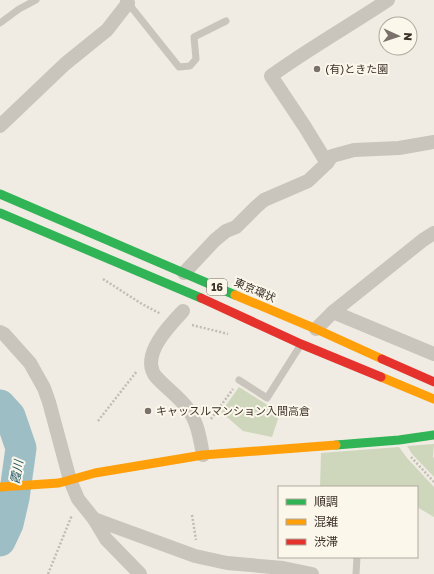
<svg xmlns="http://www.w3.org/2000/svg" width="434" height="574" font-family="'Golos Text','Noto Sans JP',sans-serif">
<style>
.green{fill:#ced7bc}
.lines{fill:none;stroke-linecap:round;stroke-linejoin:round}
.river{stroke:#9dbec4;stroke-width:31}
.path{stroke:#c2bcb4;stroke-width:2.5;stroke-dasharray:2 2;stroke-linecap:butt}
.lane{stroke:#c9c4bc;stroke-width:7}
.street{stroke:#c9c4bc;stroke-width:14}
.fast{stroke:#30b455;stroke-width:9}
.slow{stroke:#ff9f0a;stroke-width:9}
.jam{stroke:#e5322d;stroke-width:9}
.poi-dot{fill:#7a726a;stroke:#fcf7eb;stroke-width:1.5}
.labels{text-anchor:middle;stroke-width:4;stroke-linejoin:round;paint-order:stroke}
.shield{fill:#fcf7eb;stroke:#756c63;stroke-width:1}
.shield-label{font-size:10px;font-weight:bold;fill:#3b3129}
.poi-label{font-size:11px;fill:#3b3129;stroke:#fcf7eb;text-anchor:start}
.street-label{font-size:11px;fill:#3b3129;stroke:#fcf7eb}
.water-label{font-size:12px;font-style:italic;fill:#195362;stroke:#fcf7eb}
</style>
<rect width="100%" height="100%" fill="#f0ece3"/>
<g class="green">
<polygon points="239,387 280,413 272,437 243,431 221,412"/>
<polygon points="434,444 433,457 434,458 434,477 412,454 407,446"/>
<polygon points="399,447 407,458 434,487 434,517 417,507 417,487 320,487 321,453"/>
</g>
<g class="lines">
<polyline class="river" points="0,405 10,416 21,448 14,498 8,524 0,541"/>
<g class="path">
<polyline points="103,279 142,304 161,314"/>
<polyline points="192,325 228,334"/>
<polyline points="211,419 233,389"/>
<polyline points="98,421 137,371"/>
<polyline points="411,457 434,482"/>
<polyline points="192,515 196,540"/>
<polyline points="48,574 72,515"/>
</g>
<g class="lane">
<polyline points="128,3 179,67 190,66 196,59 194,37 226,21"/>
<polyline points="0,23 19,9 36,0"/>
<polyline points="239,380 267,398 300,346"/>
<polyline points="356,574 357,557"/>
</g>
<g class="street">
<polyline points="0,126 65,64 107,30 128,3 127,0"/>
<path d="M327,163L305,127L271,76C308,49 349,26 388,0"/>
<polyline points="184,273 215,240 226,231 236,227 256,207 264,200 308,181 327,163 332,156 354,150 399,148 434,142"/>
<path d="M183,311C170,325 142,353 154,374C155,376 158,379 160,381C169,390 180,398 188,409C198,423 200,439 203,455"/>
<polyline points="333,312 423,240 434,233"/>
<polyline points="316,329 333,312 434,354"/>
<polyline points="0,332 4,334 30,363 44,388 49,402 70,480 78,499 94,519 106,539 140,574"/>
<polyline points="94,519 195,556 227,563 283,568 312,574"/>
</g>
<g class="fast">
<polyline points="0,194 235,295"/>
<polyline points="0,213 201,298"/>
<polyline points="336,445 399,440 434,435"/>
</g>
<g class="slow">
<polyline points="235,295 316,329 382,359"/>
<polyline points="381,377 434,399"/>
<polyline points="0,487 59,483 95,473 203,455 336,445"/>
</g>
<g class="jam">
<polyline points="201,298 301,344 381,377"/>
<polyline points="382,359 434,382"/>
</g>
</g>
<g class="poi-dot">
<circle cx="317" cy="69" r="4"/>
<circle cx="148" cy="411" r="4"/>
</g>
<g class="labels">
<rect class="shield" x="207" y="279" width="20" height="16" rx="3"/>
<g class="shield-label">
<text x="217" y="291">16</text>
</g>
<g class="poi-label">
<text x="325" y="73">(有)ときた園</text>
<text x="156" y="415">キャッスルマンション入間高倉</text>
</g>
<g class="street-label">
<text transform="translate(255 290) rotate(23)" y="4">東京環状</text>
</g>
<g class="water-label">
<text transform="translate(17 472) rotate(-81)" y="4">霞川</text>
</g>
</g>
<rect x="278" y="486" width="140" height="72" fill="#fcf7eb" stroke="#afa89d"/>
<rect x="286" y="499" width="20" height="6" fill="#30b455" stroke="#afa89d"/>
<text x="314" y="506" font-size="12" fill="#3b3129">順調</text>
<rect x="286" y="519" width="20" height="6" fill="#ff9f0a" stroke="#afa89d"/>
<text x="314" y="526" font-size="12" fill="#3b3129">混雑</text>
<rect x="286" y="539" width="20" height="6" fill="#e5322d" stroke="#afa89d"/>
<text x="314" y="546" font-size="12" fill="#3b3129">渋滞</text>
<g transform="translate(398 36) rotate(93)"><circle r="19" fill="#fcf7eb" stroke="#afa89d"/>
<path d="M0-3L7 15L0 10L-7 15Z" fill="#7a726a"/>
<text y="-6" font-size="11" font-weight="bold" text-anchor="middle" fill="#3b3129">N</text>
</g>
</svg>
